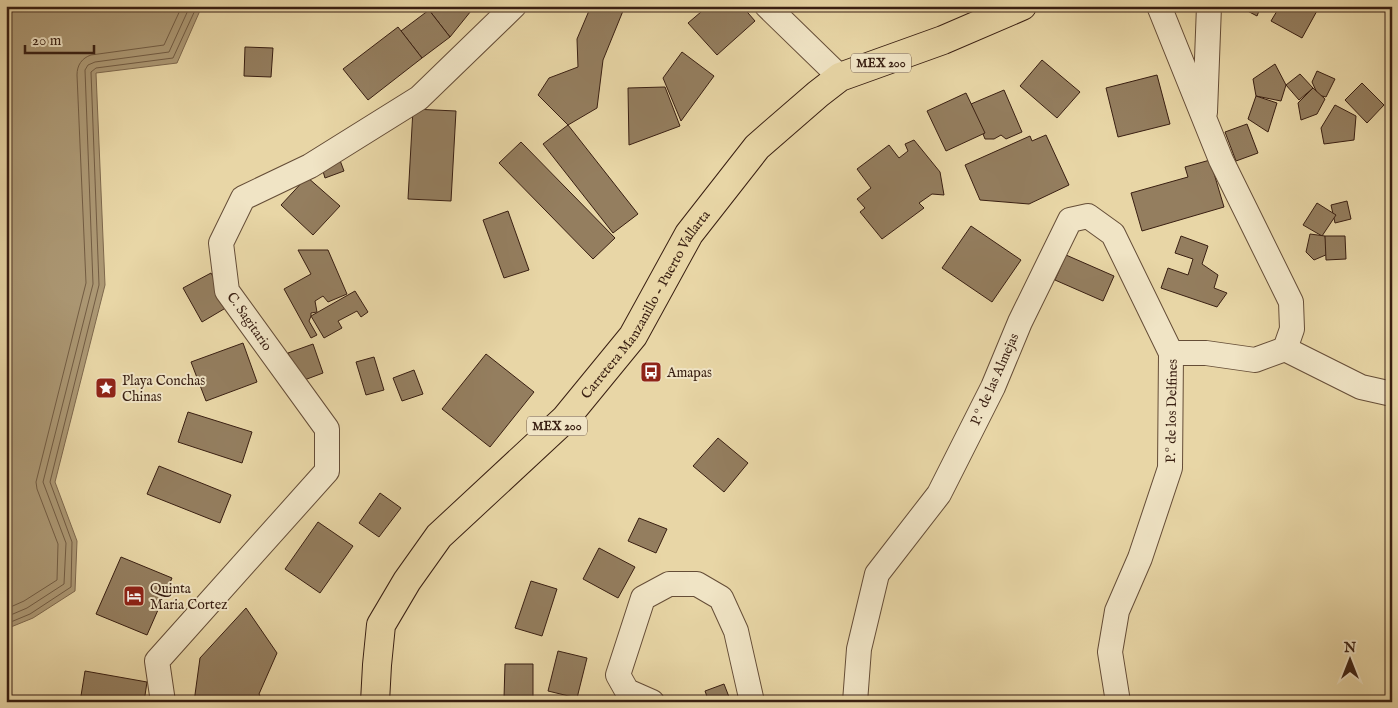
<svg xmlns="http://www.w3.org/2000/svg" width="1398" height="708" font-family="'IM FELL English',serif">
<style>
.water{fill:#ac9874;stroke:#7e684d}
.lines{fill:none;stroke-linecap:round;stroke-linejoin:round}
.shore{stroke:#725c43;stroke-width:1}
.building{fill:#947e5f;stroke:#391f12}
.street-casing{stroke:#654d37;stroke-width:26}
.highway-casing{stroke:#391f12;stroke-width:30}
.street{stroke:#f0e4c5;stroke-width:24}
.highway{stroke:#e8d6a6;stroke-width:28}
.labels{text-anchor:middle;stroke-width:4;stroke-linejoin:round;paint-order:stroke}
.shield{fill:#f0e4c5;stroke:#705a48;stroke-width:1}
.shield-label{font-size:12px;font-weight:bold;fill:#391f12}
.street-label{font-size:14px;fill:#391f12;stroke:#f0e4c5}
.poi-label{font-size:14px;fill:#391f12;stroke:#f0e4c5;text-anchor:start}
</style>
<rect width="100%" height="100%" fill="#e8d6a6"/>
<filter id="stains"><feTurbulence type="fractalNoise" baseFrequency=".004" numOctaves="4"/><feColorMatrix values="0 0 0 0 .2 0 0 0 0 .09 0 0 0 0 .02 0 0 0 .5 -.17"/></filter>
<radialGradient id="worn" r=".72"><stop offset=".6" stop-color="#630" stop-opacity="0"/><stop offset="1" stop-color="#630" stop-opacity=".3"/></radialGradient>
<polygon class="water" points="6,6 202,6 177,63 96,73 105,285 55,482 77,541 75,591 33,618 6,629"/>
<g class="lines">
<g class="shore">
<path d="M6,609L24,601L57,580L58,544L37,489L36,482L86,283L77,75C77,65 82,58 91,55L164,45L182,6"/>
<polyline points="6,617 27,608 64,584 66,543 43,482 93,284 85,70 88,65 95,62 169,52 190,6"/>
<polyline points="6,624 30,614 71,587 72,542 50,482 99,285 91,72 96,68 173,58 197,6"/>
</g>
</g>
<g class="building">
<polygon points="431,6 475,6 450,37 429,10"/>
<polygon points="591,6 625,6 603,60 597,108 568,125 538,95 549,78 578,67 577,39"/>
<polygon points="708,6 742,6 755,21 717,55 688,23"/>
<polygon points="1238,6 1261,6 1257,16"/>
<polygon points="1280,6 1312,6 1318,9 1302,38 1271,21"/>
<polygon points="429,10 450,37 422,58 401,31"/>
<polygon points="398,27 422,58 368,100 343,69"/>
<polygon points="245,47 273,48 271,77 244,76"/>
<polygon points="682,52 714,76 681,121 663,78"/>
<polygon points="1042,60 1080,92 1057,118 1020,86"/>
<polygon points="1275,64 1286,85 1281,101 1256,96 1253,79"/>
<polygon points="1317,71 1335,79 1326,97 1318,95 1312,82"/>
<polygon points="1300,74 1313,88 1299,100 1286,85"/>
<polygon points="1157,75 1170,124 1118,137 1106,88"/>
<polygon points="1362,83 1384,105 1367,123 1345,100"/>
<polygon points="665,87 680,126 629,145 628,88"/>
<polygon points="1313,88 1325,99 1317,114 1301,120 1298,103"/>
<polygon points="1004,90 1022,132 1006,139 1001,135 994,139 985,139 971,104"/>
<polygon points="966,93 985,133 946,151 927,111"/>
<polygon points="1256,96 1277,103 1268,132 1248,119"/>
<polygon points="1335,105 1356,116 1354,140 1324,144 1321,128"/>
<polygon points="413,109 456,111 451,201 408,199"/>
<polygon points="1247,124 1258,153 1236,161 1225,132"/>
<polygon points="568,125 638,214 613,233 543,144"/>
<polygon points="1046,135 1069,185 1029,204 980,200 965,165 1030,136 1032,141"/>
<polygon points="914,140 940,172 944,195 932,194 919,203 924,208 882,239 860,212 865,208 857,199 871,188 857,169 889,145 899,158 908,151 905,144"/>
<polygon points="521,142 615,238 593,259 499,163"/>
<polygon points="338,155 344,171 325,178 320,161"/>
<polygon points="1210,160 1224,207 1142,231 1131,193 1188,177 1185,167"/>
<polygon points="307,177 340,206 313,235 281,205"/>
<polygon points="1347,201 1351,219 1335,223 1331,205"/>
<polygon points="1317,203 1336,215 1322,236 1303,225"/>
<polygon points="508,211 529,270 504,278 483,220"/>
<polygon points="971,226 1021,260 992,302 942,268"/>
<polygon points="1310,234 1325,236 1328,254 1314,260 1306,252"/>
<polygon points="1181,236 1208,246 1202,264 1218,275 1214,288 1227,293 1217,307 1161,288 1168,268 1188,275 1193,259 1175,253"/>
<polygon points="1325,236 1345,236 1346,259 1326,260"/>
<polygon points="298,250 328,250 347,294 328,302 323,296 315,301 317,312 311,313 311,316 309,321 317,335 311,338 284,289 311,274"/>
<polygon points="1066,255 1114,276 1103,301 1055,280"/>
<polygon points="211,273 229,306 202,322 183,288"/>
<polygon points="355,291 368,312 361,317 357,311 338,321 342,328 324,338 311,316"/>
<polygon points="243,343 257,382 206,401 191,362"/>
<polygon points="313,344 323,373 299,382 288,353"/>
<polygon points="486,354 534,392 490,447 442,409"/>
<polygon points="374,357 384,390 366,395 356,362"/>
<polygon points="414,370 423,394 402,401 393,378"/>
<polygon points="188,412 252,432 242,463 178,442"/>
<polygon points="718,438 748,463 724,492 693,466"/>
<polygon points="159,466 231,495 220,523 147,494"/>
<polygon points="380,493 401,508 379,537 359,523"/>
<polygon points="639,518 667,529 656,553 628,541"/>
<polygon points="318,522 353,546 320,593 285,569"/>
<polygon points="599,548 635,567 618,598 583,579"/>
<polygon points="121,557 172,578 147,635 96,614"/>
<polygon points="531,581 557,589 542,636 515,628"/>
<polygon points="246,608 277,653 259,694 263,702 194,702 200,658"/>
<polygon points="558,651 587,658 577,698 548,691"/>
<polygon points="505,664 533,664 533,698 504,698"/>
<polygon points="85,671 147,682 144,702 80,702"/>
<polygon points="724,684 731,702 709,702 705,691"/>
</g>
<g class="lines">
<g class="street-casing">
<g id="street">
<polyline points="767,6 840,77"/>
<polyline points="1159,6 1221,160 1291,302 1292,329 1285,349 1255,360 1206,353 1171,353"/>
<polyline points="1205,112 1209,6"/>
<polyline points="1285,349 1361,387 1392,394"/>
<polyline points="163,702 157,661 327,471 327,429 227,291 221,243 243,198 310,166 419,98 514,6"/>
<polyline points="652,702 627,691 618,675 643,598 669,584 697,584 721,598 736,631 752,702"/>
<polyline points="855,702 859,649 877,574 939,494 993,387 1020,322 1070,220 1088,216 1113,234 1171,353 1170,468 1140,558 1117,611 1110,652 1118,702"/>
</g>
</g>
<g class="highway-casing">
<g id="highway">
<path id="s1" d="M375,702L377,665L381,625L407,581L439,536L565,419L633,336L689,234L757,147L818,94L840,77L943,40L1022,6"/>
</g>
</g>
<use href="#street" class="street"/>
<use href="#highway" class="highway"/>
</g>
<defs>
<g id="bus-square" transform="scale(1.125)"><rect x="-9" y="-9" width="18" height="18" rx="4" fill="#8f2418" stroke="#f0e4c5"/><path d="M-5-6H5V4H4V6H2V4H-2V6H-4V4H-5ZM-3.5-4V0h7V-4ZM-3.5 1.2v1.5H-2V1.2ZM2 1.2v1.5H3.5V1.2Z" fill="#fff"/></g>
<g id="sight-square" transform="scale(1.125)"><rect x="-9" y="-9" width="18" height="18" rx="4" fill="#8f2418" stroke="#f0e4c5"/><path d="M0-6L1.8-2.2L6-1.7L2.9 1.2L3.7 5.4L0 3.3L-3.7 5.4L-2.9 1.2L-6-1.7L-1.8-2.2Z" fill="#fff"/></g>
<g id="hotel-square" transform="scale(1.125)"><rect x="-9" y="-9" width="18" height="18" rx="4" fill="#8f2418" stroke="#f0e4c5"/><path d="M-6-4.5h1.5V1H6V5H4.5V3h-9V5H-6ZM-4 0a1.8 1.8 0 1 1 3.6 0ZM.5 0V-2.5h3Q6-2.5 6 0Z" fill="#fff"/></g>
</defs>
<g fill-rule="evenodd">
<use href="#bus-square" x="651" y="372"/>
<use href="#sight-square" x="106" y="388"/>
<use href="#hotel-square" x="134" y="596"/>
</g>
<g class="labels">
<g class="shield">
<rect x="851" y="53.5" width="60" height="19" rx="4"/>
<rect x="527" y="416.5" width="60" height="19" rx="4"/>
</g>
<g class="shield-label">
<text x="881" y="67">MEX 200</text>
<text x="557" y="430">MEX 200</text>
</g>
<g class="street-label">
<text dy="5" stroke="none"><textPath href="#s1" startOffset="496">Carretera Manzanillo - Puerto Vallarta</textPath></text>
<text transform="translate(250 321) rotate(55)" y="5">C. Sagitario</text>
<text transform="translate(994 379) rotate(-66)" y="5">P.º de las Almejas</text>
<text transform="translate(1171 411) rotate(-89)" y="5">P.º de los Delfines</text>
</g>
<g class="poi-label">
<text x="667" y="377">Amapas</text>
<text x="122" y="385">Playa Conchas<tspan x="122" dy="16">Chinas</tspan></text>
<text x="150" y="593">Quinta<tspan x="150" dy="16">Maria Cortez</tspan></text>
</g>
</g>
<rect width="1398" height="708" fill="none" stroke="#e8d6a6" stroke-width="25"/>
<rect x="8" y="8" width="1383" height="693" fill="none" stroke="#391f12" stroke-width="2.5"/>
<rect x="12" y="12" width="1373" height="683" fill="none" stroke="#391f12"/>
<g transform="translate(1350 660)" stroke="#f0e4c5" stroke-width="4" paint-order="stroke">
<path d="M0-4L9 19L0 12L-9 19Z" fill="#391f12"/>
<text y="-8" font-size="14" font-weight="bold" text-anchor="middle" fill="#391f12">N</text>
</g>
<path d="M25 45v8h69v-8" fill="none" stroke="#391f12" stroke-width="2.5"/>
<text x="32" y="45" font-size="15" fill="#391f12" stroke="#f0e4c5" stroke-width="4" paint-order="stroke">20 m</text>
<rect width="100%" height="100%" filter="url(#stains)"/>
<rect width="100%" height="100%" fill="url(#worn)"/>
</svg>
